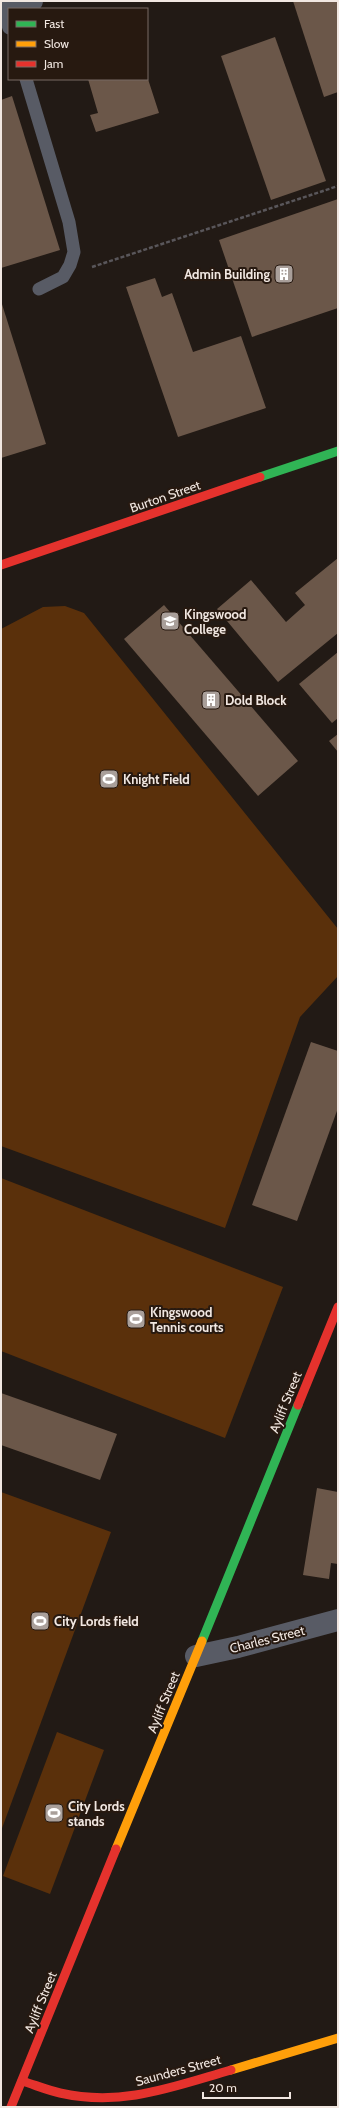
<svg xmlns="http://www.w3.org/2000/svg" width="339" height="2108" font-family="Cabin,sans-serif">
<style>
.green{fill:#5a300b}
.building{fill:#6b5749}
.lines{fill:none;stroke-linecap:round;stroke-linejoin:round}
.path{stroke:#59565a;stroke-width:2.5;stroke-dasharray:4 2;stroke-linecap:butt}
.lane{stroke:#585b65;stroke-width:13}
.street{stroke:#585b65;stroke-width:22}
.fast{stroke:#30b455;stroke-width:9}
.slow{stroke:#ff9f0a;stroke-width:9}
.jam{stroke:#e5322d;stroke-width:9}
.labels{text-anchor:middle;stroke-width:4;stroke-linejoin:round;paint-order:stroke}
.poi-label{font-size:13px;font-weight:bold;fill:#f1e7e1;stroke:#271910;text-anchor:start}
.street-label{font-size:13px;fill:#f1e7e1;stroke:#271910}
</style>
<rect width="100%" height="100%" fill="#221a15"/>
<g class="green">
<polygon points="65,606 84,613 338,929 338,976 300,1017 225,1228 1,1146 1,629 43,607"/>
<polygon points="1,1178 283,1287 225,1438 1,1351"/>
<polygon points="1,1492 111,1532 1,1831"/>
<polygon points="57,1732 104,1750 50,1894 3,1876"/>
</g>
<g class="building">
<polygon points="293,1 338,1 338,92 324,97"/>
<polygon points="275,37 326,181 271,200 221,56"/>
<polygon points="147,76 159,113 96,132 90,115 98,113 88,79 147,79"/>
<polygon points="12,96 60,250 1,268 1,100"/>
<polygon points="338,199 338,308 252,337 219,240"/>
<polygon points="155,278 162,297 172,293 193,352 241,336 266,408 178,437 126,287"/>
<polygon points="1,301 46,444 1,458"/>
<polygon points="338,558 338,633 278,682 217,609 251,580 286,622 305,605 295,593"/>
<polygon points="164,605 298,761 258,796 124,639"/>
<polygon points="338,652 338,718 332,723 299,684"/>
<polygon points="338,734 338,752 329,741"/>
<polygon points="311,1042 338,1051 338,1108 297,1221 252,1205"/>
<polygon points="1,1393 117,1434 100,1480 1,1445"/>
<polygon points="317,1488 338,1492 338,1564 331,1563 329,1579 303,1575"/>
</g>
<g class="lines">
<polyline class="path" points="92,267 338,186"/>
<g class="lane">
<polyline points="3,11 9,28"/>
<polyline points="26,79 69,222 74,252 70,265 63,277 39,289"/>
</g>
<g class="street">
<polyline points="10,9 32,1"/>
<polyline points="196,1656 238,1647 338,1620"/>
</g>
<g class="fast">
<polyline points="260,477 338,451"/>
<polyline points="202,1641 298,1405"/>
</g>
<g class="slow">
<polyline points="116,1849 202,1641"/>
<polyline points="231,2070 338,2038"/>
</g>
<g class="jam">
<polyline points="1,565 260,477"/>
<polyline points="298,1405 338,1307"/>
<path d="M22,2081C35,2085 47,2090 60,2093C122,2107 172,2087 231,2070"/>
<polyline points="11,2107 116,1849"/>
</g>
</g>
<defs>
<g id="building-square" transform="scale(1)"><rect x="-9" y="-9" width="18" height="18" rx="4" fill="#a99f9a" stroke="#271910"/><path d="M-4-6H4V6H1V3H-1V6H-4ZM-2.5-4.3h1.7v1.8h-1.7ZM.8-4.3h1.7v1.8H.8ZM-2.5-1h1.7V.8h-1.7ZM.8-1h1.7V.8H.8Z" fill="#fff"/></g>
<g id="school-square" transform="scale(1)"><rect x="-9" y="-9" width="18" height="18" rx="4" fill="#a99f9a" stroke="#271910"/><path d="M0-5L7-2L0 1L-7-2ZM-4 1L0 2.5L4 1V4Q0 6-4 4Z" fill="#fff"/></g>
<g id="stadium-square" transform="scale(1)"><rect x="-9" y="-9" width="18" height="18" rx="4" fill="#a99f9a" stroke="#271910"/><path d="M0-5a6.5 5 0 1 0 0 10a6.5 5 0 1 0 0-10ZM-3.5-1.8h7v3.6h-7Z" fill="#fff"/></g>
</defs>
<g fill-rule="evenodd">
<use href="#building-square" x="284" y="274"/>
<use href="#school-square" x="170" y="621"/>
<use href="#building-square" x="211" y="700"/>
<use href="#stadium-square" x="109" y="779"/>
<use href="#stadium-square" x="136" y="1319"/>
<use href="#stadium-square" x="40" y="1621"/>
<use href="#stadium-square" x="54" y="1813"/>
</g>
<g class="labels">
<g class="poi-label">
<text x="270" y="279" text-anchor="end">Admin Building</text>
<text x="184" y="619">Kingswood<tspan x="184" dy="15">College</tspan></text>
<text x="225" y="705">Dold Block</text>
<text x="123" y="784">Knight Field</text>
<text x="150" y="1317">Kingswood<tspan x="150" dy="15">Tennis courts</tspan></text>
<text x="54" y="1626">City Lords field</text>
<text x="68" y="1811">City Lords<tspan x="68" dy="15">stands</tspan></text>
</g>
<g class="street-label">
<text transform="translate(165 496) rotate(-19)" y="5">Burton Street</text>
<text transform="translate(285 1402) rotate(-68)" y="5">Ayliff Street</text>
<text transform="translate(267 1639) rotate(-14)" y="5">Charles Street</text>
<text transform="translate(163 1702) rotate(-68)" y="5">Ayliff Street</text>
<text transform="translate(40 2002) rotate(-68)" y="5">Ayliff Street</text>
<text transform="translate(178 2070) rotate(-15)" y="5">Saunders Street</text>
</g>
</g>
<rect width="339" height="2108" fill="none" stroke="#f1e7e1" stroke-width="4"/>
<rect x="8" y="8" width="140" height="72" fill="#271910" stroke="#786b64"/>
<rect x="16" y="21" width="20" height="6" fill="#30b455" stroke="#786b64"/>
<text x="44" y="28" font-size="12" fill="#f1e7e1">Fast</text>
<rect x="16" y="41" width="20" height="6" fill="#ff9f0a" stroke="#786b64"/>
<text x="44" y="48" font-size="12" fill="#f1e7e1">Slow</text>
<rect x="16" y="61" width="20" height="6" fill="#e5322d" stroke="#786b64"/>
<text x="44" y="68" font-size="12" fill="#f1e7e1">Jam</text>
<path d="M203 2092v6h87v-6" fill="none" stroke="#f1e7e1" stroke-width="2"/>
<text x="209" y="2092" font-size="12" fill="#f1e7e1" stroke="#271910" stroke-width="3" paint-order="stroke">20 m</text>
</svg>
